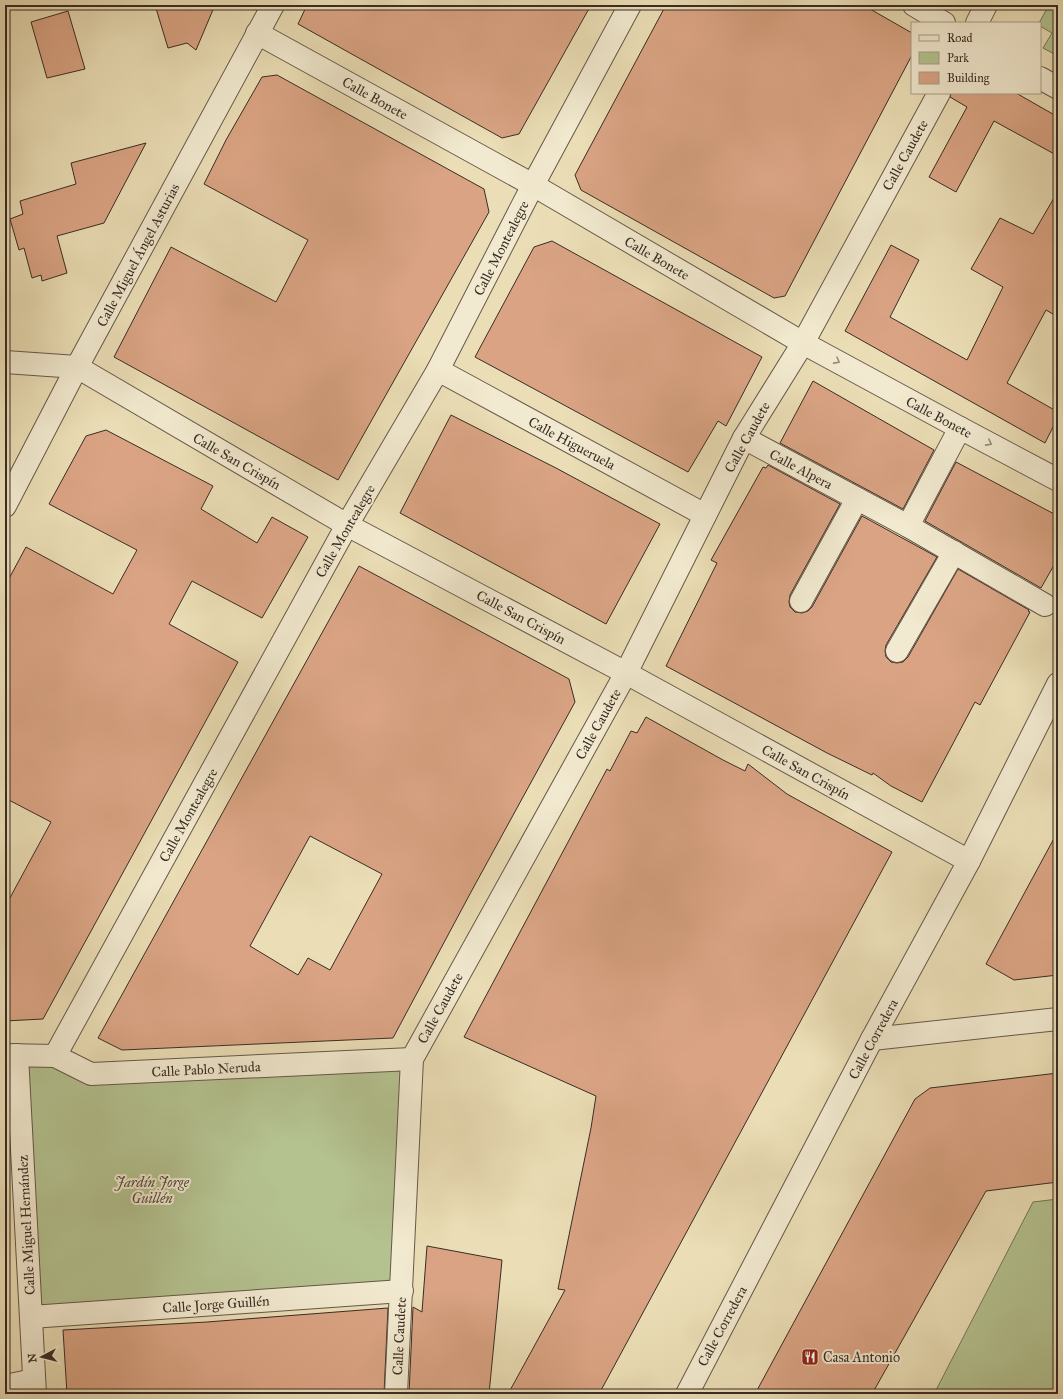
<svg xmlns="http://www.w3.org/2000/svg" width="1063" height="1399" font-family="'IM FELL Great Primer',serif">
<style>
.green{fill:#b4c290;stroke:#76775a}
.building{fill:#daa484;stroke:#392c25;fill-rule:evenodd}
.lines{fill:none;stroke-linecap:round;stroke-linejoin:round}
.pedestrian-casing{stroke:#665849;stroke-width:24}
.minor-casing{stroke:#665849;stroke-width:24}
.pedestrian{stroke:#f2ead0;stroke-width:22}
.minor{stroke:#f2ead0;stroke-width:22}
.oneway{stroke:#968b7a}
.labels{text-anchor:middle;stroke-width:4;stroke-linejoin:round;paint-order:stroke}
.street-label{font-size:14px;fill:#392c25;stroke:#f2ead0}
.park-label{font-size:14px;font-style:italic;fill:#524a3a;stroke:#f2ead0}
.poi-label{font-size:14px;fill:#392c25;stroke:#f2ead0;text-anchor:start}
</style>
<rect width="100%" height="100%" fill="#ebdeb6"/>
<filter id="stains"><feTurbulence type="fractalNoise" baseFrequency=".005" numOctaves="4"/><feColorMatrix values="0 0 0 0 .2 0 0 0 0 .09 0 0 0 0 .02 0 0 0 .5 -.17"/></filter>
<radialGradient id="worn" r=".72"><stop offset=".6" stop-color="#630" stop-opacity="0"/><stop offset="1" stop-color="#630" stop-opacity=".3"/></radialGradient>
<g class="green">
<polygon points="1049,5 1058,5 1058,56 1043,48 1052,33 1040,26 1039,23"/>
<polygon points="17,1055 91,1074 412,1059 402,1291 31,1317"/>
<polygon points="1058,1199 1058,1394 934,1394 1033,1202"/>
</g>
<g class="building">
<polygon points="155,5 215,5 196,50 187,43 168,48"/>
<polygon points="307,5 591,5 519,134 502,138 298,24"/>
<polygon points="666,5 863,5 912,33 912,55 785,296 774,298 581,190 575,175"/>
<polygon points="68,11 85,69 47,78 31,22"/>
<polygon points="277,75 484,189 489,212 338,480 114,357 171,247 276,302 308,240 204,184 226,140 262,77"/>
<polygon points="951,93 1016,93 1058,117 1058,156 994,121 956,192 929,177 967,107 950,97"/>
<polygon points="146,143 104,223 57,236 67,273 42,281 41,275 32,278 24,248 19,250 10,219 23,214 20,201 76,184 71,163"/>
<polygon points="1058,191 1058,317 1046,310 1007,383 1058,412 1058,417 1045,443 845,331 891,245 919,260 890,317 967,360 1003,287 971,269 1000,218 1033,234"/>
<polygon points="552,241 762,357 726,426 718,421 688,472 475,357 534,247"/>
<polygon points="813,381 934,450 903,509 780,443"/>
<polygon points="451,415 556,468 660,524 606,624 400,513"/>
<polygon points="106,430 213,486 201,509 257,543 272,517 308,537 262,618 192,581 169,624 238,662 43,1019 5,1021 5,907 51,822 5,798 5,586 26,547 113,594 137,550 49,504 86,436"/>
<polygon points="956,462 1058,516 1058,558 1041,588 925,521"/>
<polygon points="768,465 840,504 790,595 789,602 790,607 795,612 802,613 808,611 812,607 862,516 937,557 886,645 885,651 886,657 891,662 897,663 903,662 908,657 958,569 1029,610 1028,611 1030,612 980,705 975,702 922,802 891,786 873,773 872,775 827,753 666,666 717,563 711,560 763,467 766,468"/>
<path d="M359,566L569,679L575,702L471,892L393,1038L122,1050L98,1038ZM310,836L382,874L330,970L308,958L298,975L250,946Z"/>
<polygon points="646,717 723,760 745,771 748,764 787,794 892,852 599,1394 508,1394 565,1290 558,1289 591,1128 596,1096 464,1037 607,769 610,771 631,731 637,733"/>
<polygon points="1058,831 1058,975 1014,980 986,964"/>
<polygon points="1058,1073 1058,1182 986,1191 872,1394 755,1394 915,1099 930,1088"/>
<polygon points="427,1246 502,1260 489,1394 409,1394 413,1307 422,1312"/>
<polygon points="388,1308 384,1394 67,1394 63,1330 207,1322"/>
</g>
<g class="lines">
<g class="pedestrian-casing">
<g id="pedestrian">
<polyline points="438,370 705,515"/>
<polyline points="31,1317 402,1291"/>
</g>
</g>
<g class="minor-casing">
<g id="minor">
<polyline points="914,5 944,23"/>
<polyline points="977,23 986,5"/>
<polyline points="257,33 533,185 803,343 960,428 1058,480"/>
<polyline points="1040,78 1058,88"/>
<polyline points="5,362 77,367 347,525 626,673 969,861"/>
<polyline points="744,438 908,526 1045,605"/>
<polyline points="5,506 77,367 273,5"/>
<polyline points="908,526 960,428"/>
<polyline points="801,601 857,499"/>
<polyline points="897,651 954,552"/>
<polyline points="872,1039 1058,1019"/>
<polyline points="5,1055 55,1056 91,1074 412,1059"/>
<polyline points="17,1055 35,1394"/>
<polyline points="55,1056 347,525 438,370 533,185 630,5"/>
<polyline points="5,1386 34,1380"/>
<polyline points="396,1394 412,1059 626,673 744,438 803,343 939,93"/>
<polyline points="687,1394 872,1039 969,861 1058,684"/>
</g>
</g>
<use href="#pedestrian" class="pedestrian"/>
<use href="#minor" class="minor"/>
</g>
<defs><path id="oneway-chevron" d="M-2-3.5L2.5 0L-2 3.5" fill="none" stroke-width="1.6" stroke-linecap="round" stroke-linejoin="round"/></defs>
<g class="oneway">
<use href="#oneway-chevron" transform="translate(837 361) rotate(29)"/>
<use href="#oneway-chevron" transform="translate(989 443) rotate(28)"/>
</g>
<defs>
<g id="restaurant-square" transform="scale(0.9)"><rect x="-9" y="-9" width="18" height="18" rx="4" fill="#8f2418" stroke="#f2ead0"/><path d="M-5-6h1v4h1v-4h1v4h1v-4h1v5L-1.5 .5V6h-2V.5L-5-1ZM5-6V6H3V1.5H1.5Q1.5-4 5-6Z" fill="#fff"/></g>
</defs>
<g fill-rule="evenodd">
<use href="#restaurant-square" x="810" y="1357"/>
</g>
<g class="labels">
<g class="street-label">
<text transform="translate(375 98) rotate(29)" y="5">Calle Bonete</text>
<text transform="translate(905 155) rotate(-61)" y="5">Calle Caudete</text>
<text transform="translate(501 248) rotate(-63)" y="5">Calle Montealegre</text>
<text transform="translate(138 255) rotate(-62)" y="5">Calle Miguel Ángel Asturias</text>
<text transform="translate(657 258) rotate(30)" y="5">Calle Bonete</text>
<text transform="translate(939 417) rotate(28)" y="5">Calle Bonete</text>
<text transform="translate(747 437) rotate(-61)" y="5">Calle Caudete</text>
<text transform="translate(572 443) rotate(28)" y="5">Calle Higueruela</text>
<text transform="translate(237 461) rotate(30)" y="5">Calle San Crispín</text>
<text transform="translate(801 469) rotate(28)" y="5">Calle Alpera</text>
<text transform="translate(345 531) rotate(-60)" y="5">Calle Montealegre</text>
<text transform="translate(521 617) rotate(28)" y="5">Calle San Crispín</text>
<text transform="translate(598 724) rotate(-61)" y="5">Calle Caudete</text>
<text transform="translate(806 772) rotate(29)" y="5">Calle San Crispín</text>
<text transform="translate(188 815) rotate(-61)" y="5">Calle Montealegre</text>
<text transform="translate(440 1008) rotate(-61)" y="5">Calle Caudete</text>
<text transform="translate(873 1039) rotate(-62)" y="5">Calle Corredera</text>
<text transform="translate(206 1069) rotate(-3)" y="5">Calle Pablo Neruda</text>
<text transform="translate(26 1225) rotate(-93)" y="5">Calle Miguel Hernández</text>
<text transform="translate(216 1304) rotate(-4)" y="5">Calle Jorge Guillén</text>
<text transform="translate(722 1326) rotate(-62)" y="5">Calle Corredera</text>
<text transform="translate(399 1336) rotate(-87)" y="5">Calle Caudete</text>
</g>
<g class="park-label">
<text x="152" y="1187">Jardín Jorge<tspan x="152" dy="16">Guillén</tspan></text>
</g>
<g class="poi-label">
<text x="823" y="1362">Casa Antonio</text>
</g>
</g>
<rect width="1063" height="1399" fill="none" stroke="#ebdeb6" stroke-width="20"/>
<rect x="6" y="6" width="1051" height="1387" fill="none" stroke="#392c25" stroke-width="2"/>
<rect x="10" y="10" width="1043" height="1379" fill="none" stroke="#392c25"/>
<rect x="911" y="22" width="130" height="72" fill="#f2ead0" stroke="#a89e8c"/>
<rect x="919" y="35" width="20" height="6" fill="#f2ead0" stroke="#a89e8c"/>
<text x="947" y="42" font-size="12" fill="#392c25">Road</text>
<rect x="919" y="52" width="20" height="12" fill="#b4c290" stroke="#a89e8c"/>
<text x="947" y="62" font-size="12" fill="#392c25">Park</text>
<rect x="919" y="72" width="20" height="12" fill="#daa484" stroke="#a89e8c"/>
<text x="947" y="82" font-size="12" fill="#392c25">Building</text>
<g transform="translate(42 1357) rotate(263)" stroke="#f2ead0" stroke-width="3" paint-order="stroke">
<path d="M0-3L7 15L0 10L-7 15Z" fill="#392c25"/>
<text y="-6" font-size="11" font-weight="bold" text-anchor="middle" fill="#392c25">N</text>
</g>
<rect width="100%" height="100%" filter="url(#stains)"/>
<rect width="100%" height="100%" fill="url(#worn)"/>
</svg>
